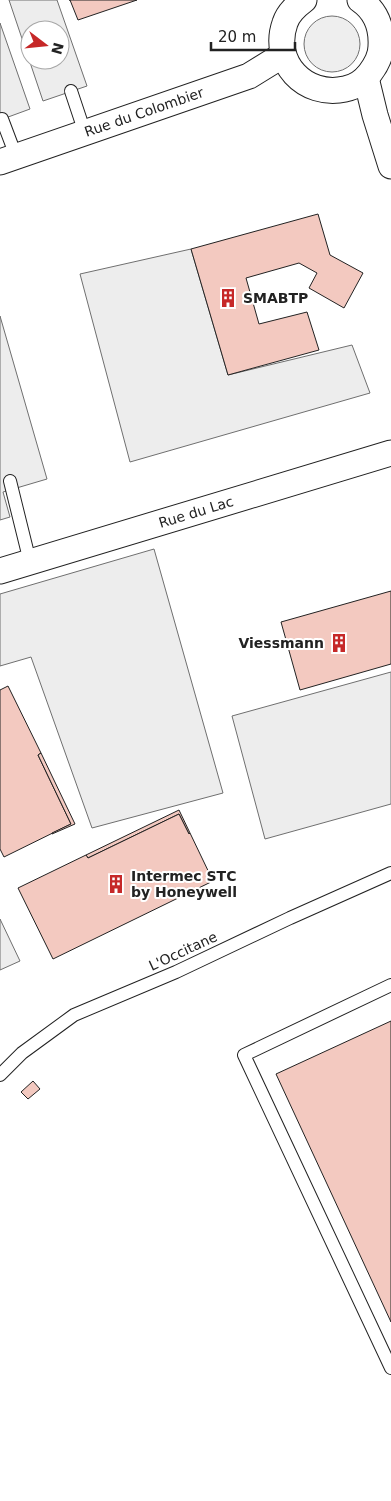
<svg xmlns="http://www.w3.org/2000/svg" width="391" height="1501" font-family="'DejaVu Sans',sans-serif">
<style>
.green{fill:#eee;stroke:#6f6f6f}
.parking{fill:#ededed;stroke:#6f6f6f;fill-rule:evenodd}
.building{fill:#f3c9c0;stroke:#222}
.lines{fill:none;stroke-linecap:round;stroke-linejoin:round}
.service-casing{stroke:#222;stroke-width:14}
.minor-casing{stroke:#222;stroke-width:27}
.service{stroke:#fff;stroke-width:12}
.minor{stroke:#fff;stroke-width:25}
.labels{text-anchor:middle;stroke-width:4;stroke-linejoin:round;paint-order:stroke}
.street-label{font-size:14px;fill:#222;stroke:#fff}
.poi-label{font-size:14px;font-weight:bold;fill:#222;stroke:#fff;text-anchor:start}
</style>
<rect width="100%" height="100%" fill="#fff"/>
<circle class="green" cx="332" cy="44" r="28"/>
<g class="parking">
<path d="M9,0H57L87,86L43,101ZM30,30H60V60H30Z"/>
<polygon points="0,23 30,109 0,120"/>
<polygon points="191,249 228,375 352,345 370,393 130,462 80,274"/>
<polygon points="0,316 47,479 3,492 10,517 0,520"/>
<polygon points="154,549 223,793 92,828 31,657 0,666 0,594"/>
<polygon points="391,672 391,804 265,839 232,716"/>
<polygon points="0,919 20,961 0,970"/>
</g>
<g class="building">
<polygon points="69,0 137,0 78,20 70,0"/>
<polygon points="318,214 330,255 363,273 344,308 309,288 317,273 299,263 246,278 259,324 307,312 319,350 228,375 191,249"/>
<polygon points="391,591 391,664 300,690 281,622"/>
<polygon points="8,686 41,753 38,755 71,824 4,857 0,849 0,690"/>
<polygon points="41,753 75,824 52,834 52,833 71,824 38,755"/>
<polygon points="179,810 190,833 189,834 179,814 88,858 86,855"/>
<polygon points="179,814 189,834 190,833 213,881 53,959 18,888 86,855 88,858"/>
<polygon points="391,1021 391,1322 276,1074"/>
<polygon points="33,1081 40,1089 28,1099 21,1092"/>
</g>
<g class="lines">
<g class="service-casing">
<g id="service">
<polyline points="71,91 85,133"/>
<polyline points="2,119 16,156"/>
<polyline points="10,481 30,562"/>
<polyline points="391,985 244,1055 391,1368"/>
<polyline points="0,1075 22,1053 74,1015 176,972 290,918 391,873"/>
</g>
</g>
<g class="minor-casing">
<g id="minor">
<path d="M304,0C296,6 288,13 285,23C271,62 305,98 345,89C355,87 364,81 370,73C376,65 381,56 381,46C382,27 376,11 360,0"/>
<polyline points="366,78 375,115 391,166"/>
<polyline points="0,162 249,76 283,55"/>
<polyline points="0,571 391,453"/>
</g>
</g>
<use href="#service" class="service"/>
<use href="#minor" class="minor"/>
</g>
<defs>
<g id="building-bare" transform="scale(1.5)"><path d="M-4-6H4V6H1V3H-1V6H-4ZM-2.5-4.3h1.7v1.8h-1.7ZM.8-4.3h1.7v1.8H.8ZM-2.5-1h1.7V.8h-1.7ZM.8-1h1.7V.8H.8Z" fill="#c62828" stroke="#fff" stroke-width="2.5" paint-order="stroke"/></g>
</defs>
<g fill-rule="evenodd">
<use href="#building-bare" x="228" y="298"/>
<use href="#building-bare" x="339" y="643"/>
<use href="#building-bare" x="116" y="884"/>
</g>
<g class="labels">
<g class="street-label">
<text transform="translate(144 112) rotate(-19)" y="5">Rue du Colombier</text>
<text transform="translate(196 512) rotate(-17)" y="5">Rue du Lac</text>
<text transform="translate(183 951) rotate(-25)" y="5">L'Occitane</text>
</g>
<g class="poi-label">
<text x="243" y="303">SMABTP</text>
<text x="324" y="648" text-anchor="end">Viessmann</text>
<text x="131" y="881">Intermec STC<tspan x="131" dy="16">by Honeywell</tspan></text>
</g>
</g>
<g transform="translate(45 45) rotate(106)"><circle r="24" fill="#ffffff" stroke="#a7a7a7"/>
<path d="M0-4L9 19L0 12L-9 19Z" fill="#c62828"/>
<text y="-8" font-size="14" font-weight="bold" text-anchor="middle" fill="#222222">N</text>
</g>
<path d="M211 42v8h84v-8" fill="none" stroke="#222222" stroke-width="2.5"/>
<text x="218" y="42" font-size="15" fill="#222222" stroke="#ffffff" stroke-width="4" paint-order="stroke">20 m</text>
</svg>
